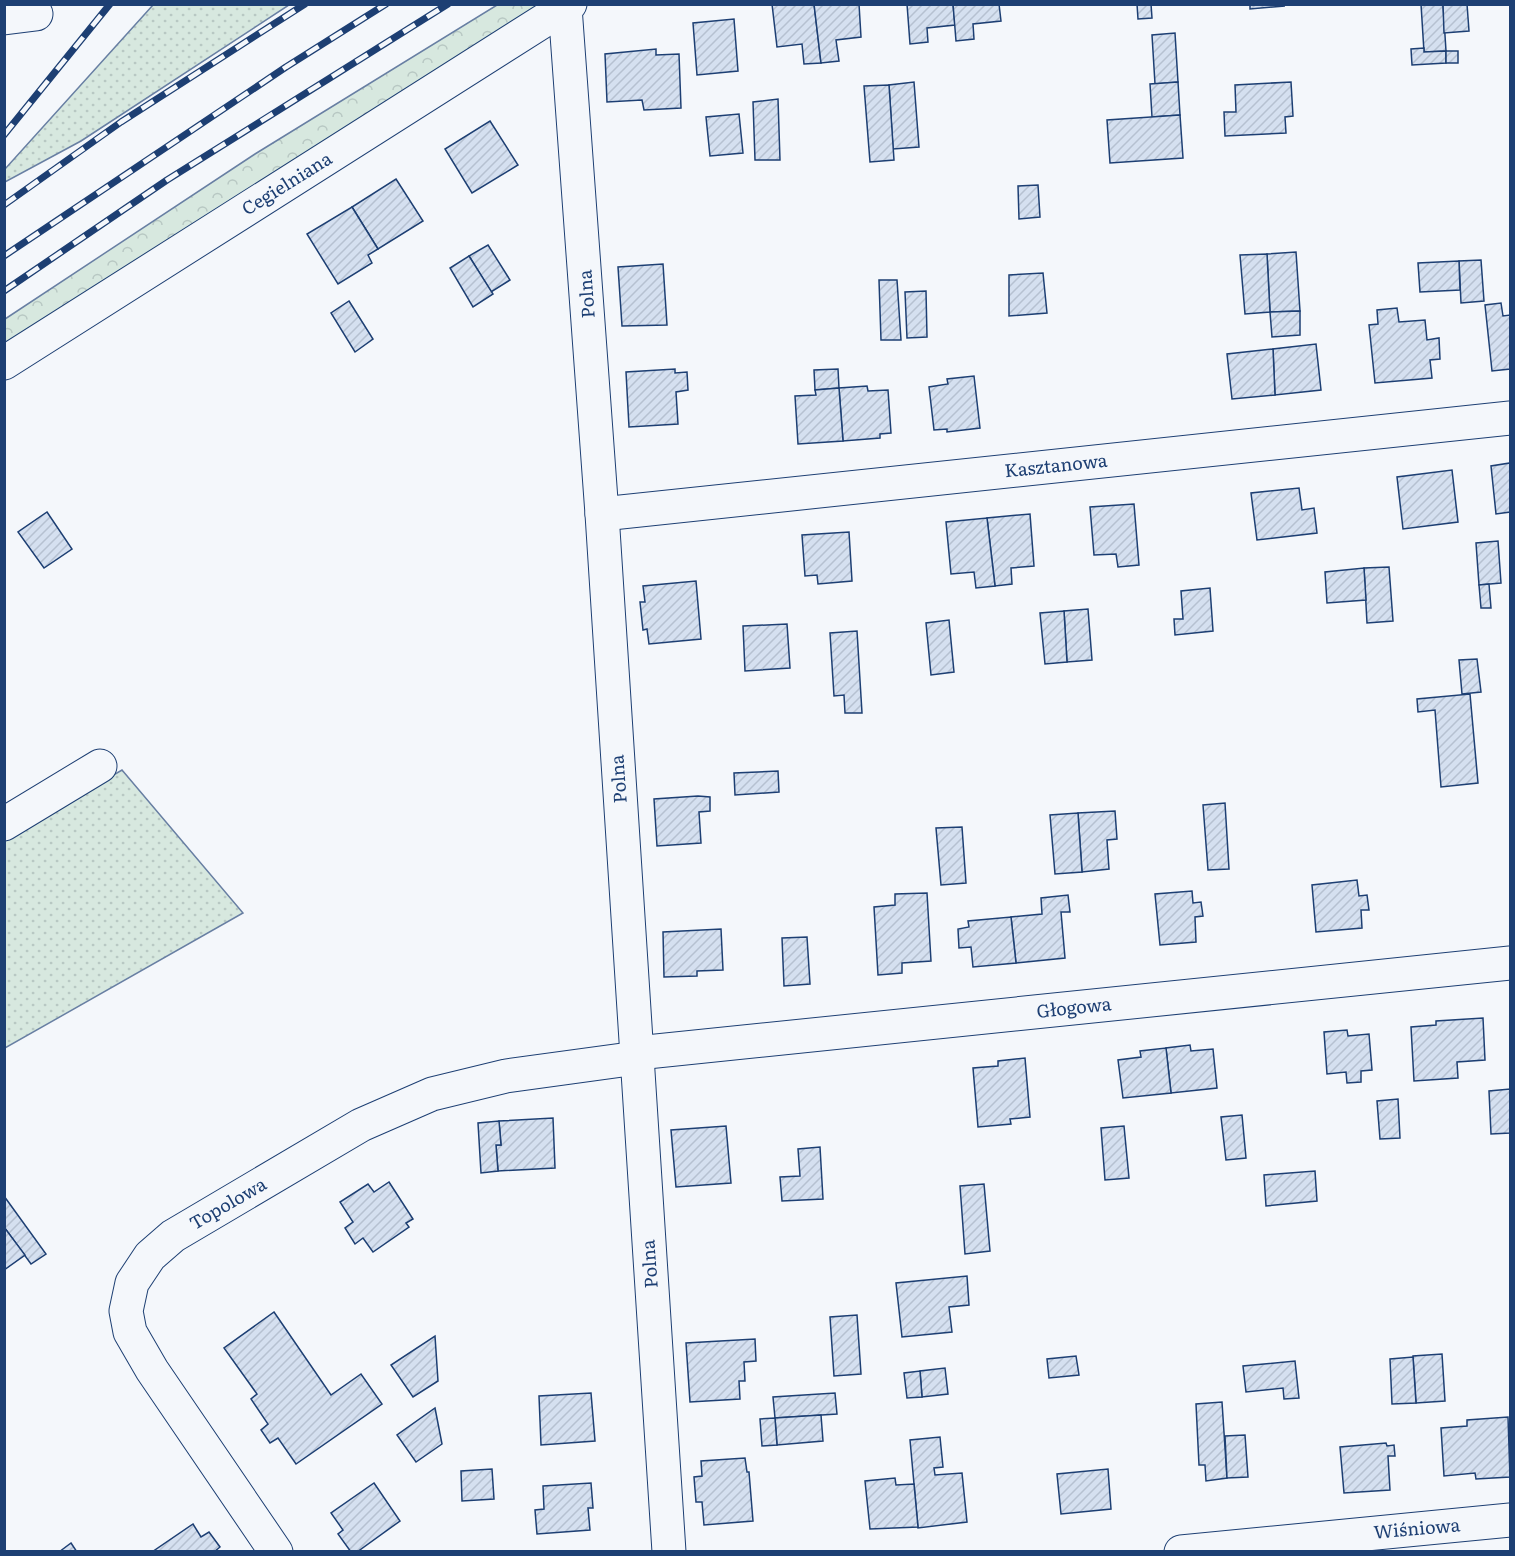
<svg xmlns="http://www.w3.org/2000/svg" width="1515" height="1556" font-family="Literata,serif">
<style>
.grass{fill:url(#grass-dots);stroke:#687fa3;stroke-width:1.5}
.forest{fill:url(#forest-crowns);stroke:#687fa3;stroke-width:1.5}
.building{fill:url(#building-hatch);stroke:#1d3f73;stroke-width:1.5}
.lines{fill:none;stroke-linecap:round;stroke-linejoin:round}
.minor-casing{stroke:#1d3f73;stroke-width:35}
.minor{stroke:#f4f7fb;stroke-width:33}
.rail-casing{stroke:#1d3f73;stroke-width:7}
.rail{stroke:#f4f7fb;stroke-width:4.5;stroke-dasharray:14;stroke-linecap:butt}
.labels{text-anchor:middle;stroke-width:4.5;stroke-linejoin:round;paint-order:stroke}
.street-label{font-size:18px;fill:#1d3f73;stroke:#f4f7fb}
</style>
<defs>
<pattern id="grass-dots" width="8" height="8" patternUnits="userSpaceOnUse" patternTransform="scale(1.5)"><rect width="8" height="8" fill="#d7e8df"/><path d="M2 2h.1M6 6h.1" fill="none" stroke="#b8c8c3" stroke-width="1.8" stroke-linecap="round"/></pattern>
<pattern id="forest-crowns" width="20" height="18" patternUnits="userSpaceOnUse" patternTransform="scale(1.5)"><rect width="20" height="18" fill="#d7e8df"/><path d="M2 6a3 3 0 1 1 6 0M12 15a3 3 0 1 1 6 0" fill="none" stroke="#b8c8c3"/></pattern>
<pattern id="building-hatch" width="6" height="6" patternUnits="userSpaceOnUse" patternTransform="scale(1.5)"><rect width="6" height="6" fill="#d5e0f0"/><path d="M-1 1l2-2M0 6l6-6M5 7l2-2" fill="none" stroke="#b6c1d1"/></pattern>
</defs>
<rect width="100%" height="100%" fill="#f4f7fb"/>
<g class="grass">
<polygon points="153,5 289,5 81,141 5,182 5,169"/>
<polygon points="122,770 243,913 5,1048 4,839"/>
</g>
<polygon class="forest" points="497,5 540,5 5,344 5,319 255,154"/>
<g class="building">
<polygon points="772,4 814,4 821,63 804,64 802,44 777,47"/>
<polygon points="814,4 859,4 861,37 836,40 839,61 821,63"/>
<polygon points="907,4 953,4 955,25 927,28 928,42 910,44"/>
<polygon points="953,4 999,4 1001,21 973,24 974,39 956,41"/>
<polygon points="1137,4 1151,4 1152,18 1138,19"/>
<polygon points="1250,4 1283,4 1284,6 1250,9"/>
<polygon points="1421,4 1443,4 1446,51 1424,52"/>
<polygon points="1443,4 1467,4 1469,31 1444,33"/>
<polygon points="734,19 738,71 697,75 693,23"/>
<polygon points="1175,33 1178,82 1155,84 1152,35"/>
<polygon points="1424,48 1424,52 1446,51 1446,63 1412,65 1411,49"/>
<polygon points="656,49 656,55 679,54 681,108 644,110 642,100 607,102 605,54"/>
<rect x="1446" y="51" width="12" height="12"/>
<polygon points="914,82 919,147 893,149 889,85"/>
<polygon points="1178,82 1180,115 1152,117 1150,84"/>
<polygon points="1291,82 1293,116 1285,117 1286,133 1225,136 1224,112 1236,112 1235,85"/>
<polygon points="889,85 894,160 870,162 864,86"/>
<polygon points="778,99 780,160 755,160 753,102"/>
<polygon points="739,114 743,153 710,156 706,117"/>
<polygon points="1180,115 1183,158 1110,163 1107,120"/>
<polygon points="490,121 518,165 472,193 445,149"/>
<polygon points="396,179 423,221 378,249 352,207"/>
<polygon points="1038,185 1040,217 1019,219 1018,186"/>
<polygon points="352,207 378,249 368,255 372,263 338,284 307,234"/>
<polygon points="488,245 510,280 491,292 469,256"/>
<polygon points="1296,252 1300,311 1270,312 1267,254"/>
<polygon points="1267,254 1270,312 1245,314 1240,255"/>
<polygon points="469,256 493,294 473,307 450,268"/>
<polygon points="1481,260 1484,301 1461,303 1459,261"/>
<polygon points="1459,261 1460,290 1420,292 1418,263"/>
<polygon points="663,264 667,325 622,326 618,267"/>
<polygon points="1043,273 1047,313 1009,316 1009,275"/>
<polygon points="879,280 897,280 901,340 881,340"/>
<polygon points="926,291 927,337 907,338 905,292"/>
<polygon points="349,301 373,339 355,352 331,313"/>
<polygon points="1501,303 1503,316 1510,315 1510,369 1492,371 1485,305"/>
<polygon points="1397,308 1399,322 1425,320 1427,340 1439,338 1440,359 1430,360 1432,378 1375,383 1369,325 1378,324 1377,310"/>
<polygon points="1300,311 1300,335 1272,337 1270,312"/>
<polygon points="1316,344 1321,390 1275,395 1273,349"/>
<polygon points="1273,349 1275,395 1232,399 1227,354"/>
<polygon points="675,369 675,373 687,372 688,390 676,392 678,424 629,427 626,372"/>
<polygon points="838,369 839,388 815,390 814,370"/>
<polygon points="974,376 980,428 947,432 947,429 934,430 929,387 948,384 947,379"/>
<polygon points="867,386 868,391 888,390 891,433 880,434 880,438 843,441 839,388"/>
<polygon points="839,388 843,441 798,444 795,396 816,395 815,390"/>
<polygon points="1510,463 1510,512 1496,514 1491,466"/>
<polygon points="1452,470 1458,522 1403,529 1397,477"/>
<polygon points="1299,488 1302,510 1314,508 1317,533 1257,540 1251,493"/>
<polygon points="1134,504 1139,565 1118,567 1116,554 1094,555 1090,507"/>
<polygon points="47,512 72,549 44,568 18,532"/>
<polygon points="1030,514 1034,566 1011,568 1012,584 995,586 987,518"/>
<polygon points="987,518 995,586 976,588 974,572 951,574 946,522"/>
<polygon points="849,532 852,581 818,584 817,575 805,576 802,535"/>
<polygon points="1498,541 1501,583 1479,585 1476,543"/>
<polygon points="1389,567 1393,621 1367,623 1364,568"/>
<polygon points="1364,568 1366,600 1327,603 1325,572"/>
<polygon points="696,581 701,639 649,644 647,629 643,630 640,602 645,602 643,586"/>
<polygon points="1489,584 1491,608 1481,608 1479,585"/>
<polygon points="1210,588 1213,631 1175,635 1174,619 1183,619 1181,591"/>
<polygon points="1088,609 1092,660 1067,662 1064,611"/>
<polygon points="1064,611 1067,662 1045,664 1040,613"/>
<polygon points="949,620 954,672 931,675 926,623"/>
<polygon points="787,624 790,668 745,671 743,626"/>
<polygon points="857,631 862,713 845,713 844,695 834,696 830,633"/>
<polygon points="1477,659 1481,692 1462,694 1459,660"/>
<polygon points="1470,694 1478,783 1441,787 1435,710 1418,712 1417,699"/>
<polygon points="778,771 779,792 735,795 734,773"/>
<polygon points="698,796 710,797 710,811 699,812 701,843 657,846 654,799"/>
<polygon points="1225,803 1229,869 1208,870 1203,805"/>
<polygon points="1115,811 1117,839 1107,840 1109,869 1082,872 1078,813"/>
<polygon points="1078,813 1082,872 1055,874 1050,815"/>
<polygon points="962,827 966,883 941,885 936,828"/>
<polygon points="1357,880 1359,896 1367,895 1369,910 1361,910 1362,928 1316,932 1312,885"/>
<polygon points="1192,891 1193,903 1201,902 1203,916 1195,917 1196,942 1160,945 1155,894"/>
<polygon points="927,893 931,961 902,963 902,973 878,975 874,907 895,905 895,894"/>
<polygon points="1068,895 1070,912 1061,912 1065,958 1016,963 1011,917 1042,914 1041,898"/>
<polygon points="1011,917 1016,963 973,967 971,947 959,948 958,929 969,927 968,921"/>
<polygon points="721,929 723,970 697,971 697,976 664,977 663,932"/>
<polygon points="807,937 810,984 784,986 782,938"/>
<polygon points="1483,1018 1485,1060 1457,1062 1458,1078 1414,1081 1411,1027 1436,1025 1436,1021"/>
<polygon points="1347,1030 1348,1036 1369,1034 1372,1070 1361,1071 1361,1082 1347,1083 1346,1072 1327,1074 1324,1032"/>
<polygon points="1190,1045 1191,1051 1213,1049 1217,1088 1171,1093 1166,1048"/>
<polygon points="1166,1048 1171,1093 1123,1098 1118,1060 1141,1057 1140,1051"/>
<polygon points="1025,1058 1030,1117 1010,1119 1011,1124 978,1127 973,1068 998,1066 998,1061"/>
<polygon points="1510,1089 1510,1133 1491,1134 1489,1091"/>
<polygon points="1398,1099 1400,1138 1380,1139 1377,1101"/>
<polygon points="1242,1115 1246,1158 1226,1160 1221,1117"/>
<polygon points="553,1118 555,1168 498,1171 496,1145 501,1145 499,1121"/>
<polygon points="499,1121 501,1145 496,1145 498,1171 481,1173 478,1123"/>
<polygon points="726,1126 731,1183 676,1187 671,1130"/>
<polygon points="1124,1126 1129,1178 1105,1180 1101,1128"/>
<polygon points="820,1147 823,1199 782,1201 780,1177 800,1176 798,1149"/>
<polygon points="1315,1171 1317,1201 1266,1206 1264,1175"/>
<polygon points="389,1182 413,1219 406,1223 409,1227 373,1252 363,1238 355,1244 345,1228 353,1222 340,1202 368,1184 374,1192"/>
<polygon points="984,1184 990,1251 965,1254 960,1186"/>
<polygon points="4,1196 46,1254 31,1264 4,1227"/>
<polygon points="4,1227 25,1255 4,1270"/>
<polygon points="967,1276 969,1305 949,1307 952,1332 902,1337 896,1283"/>
<polygon points="274,1312 331,1395 361,1374 382,1404 296,1464 278,1438 270,1443 261,1430 268,1424 251,1399 257,1394 224,1348"/>
<polygon points="857,1315 861,1374 834,1376 830,1317"/>
<polygon points="435,1336 438,1381 413,1397 391,1365"/>
<polygon points="755,1339 756,1361 744,1362 745,1381 739,1381 740,1399 690,1402 686,1343"/>
<polygon points="1442,1354 1445,1401 1416,1403 1413,1356"/>
<polygon points="1076,1356 1079,1375 1049,1378 1047,1359"/>
<polygon points="1413,1357 1416,1403 1392,1404 1390,1359"/>
<polygon points="1295,1361 1299,1398 1284,1399 1283,1388 1246,1392 1243,1366"/>
<polygon points="945,1368 948,1394 922,1397 920,1371"/>
<polygon points="920,1371 922,1397 907,1398 904,1373"/>
<polygon points="591,1393 595,1441 541,1445 539,1396"/>
<polygon points="835,1393 837,1414 775,1418 773,1397"/>
<polygon points="1222,1402 1227,1478 1206,1481 1205,1465 1199,1465 1196,1404"/>
<polygon points="435,1408 442,1444 416,1462 397,1435"/>
<polygon points="821,1415 823,1441 777,1445 775,1418"/>
<polygon points="1508,1417 1510,1477 1476,1479 1475,1473 1444,1476 1441,1428 1467,1426 1467,1420"/>
<polygon points="775,1418 777,1445 762,1446 760,1419"/>
<polygon points="1245,1435 1248,1477 1227,1478 1225,1436"/>
<polygon points="940,1437 943,1467 934,1468 935,1475 962,1473 967,1522 918,1528 910,1440"/>
<polygon points="1386,1443 1387,1446 1394,1445 1395,1456 1388,1456 1390,1490 1344,1493 1340,1447"/>
<polygon points="745,1458 747,1472 749,1472 753,1521 704,1525 702,1502 696,1502 694,1477 702,1476 701,1461"/>
<polygon points="492,1469 494,1499 462,1501 461,1471"/>
<polygon points="1108,1469 1111,1509 1061,1514 1057,1474"/>
<polygon points="895,1478 896,1485 914,1484 918,1527 870,1529 865,1481"/>
<polygon points="374,1483 400,1521 357,1552 351,1552 338,1534 343,1530 331,1513"/>
<polygon points="591,1483 593,1508 588,1508 590,1530 537,1534 535,1510 544,1509 543,1486"/>
<polygon points="193,1524 201,1537 209,1532 220,1547 214,1552 152,1552"/>
<polygon points="71,1543 77,1552 59,1552"/>
</g>
<g class="lines">
<g class="minor-casing">
<g id="minor">
<polyline points="565,7 602,514 669,1552"/>
<polyline points="4,18 36,14"/>
<polyline points="4,363 570,4"/>
<polyline points="602,514 1510,418"/>
<polyline points="4,824 100,766"/>
<polyline points="637,1053 1510,963"/>
<polyline points="276,1552 152,1370 130,1332 126,1311 132,1283 150,1256 173,1236 361,1125 432,1094 506,1076 637,1058"/>
<polyline points="1181,1552 1510,1520"/>
</g>
</g>
<use href="#minor" class="minor"/>
<g class="rail-casing">
<g id="rail">
<polyline points="4,135 110,4"/>
<polyline points="4,205 121,122 305,4"/>
<polyline points="4,256 286,67 386,4"/>
<polyline points="4,291 167,180 448,4"/>
</g>
</g>
<use href="#rail" class="rail"/>
</g>
<g class="labels">
<g class="street-label">
<text transform="translate(287 184) rotate(-32)" y="6">Cegielniana</text>
<text transform="translate(587 294) rotate(-94)" y="6">Polna</text>
<text transform="translate(1056 466) rotate(-6)" y="6">Kasztanowa</text>
<text transform="translate(619 779) rotate(-94)" y="6">Polna</text>
<text transform="translate(1074 1008) rotate(-6)" y="6">Głogowa</text>
<text transform="translate(228 1204) rotate(-30)" y="6">Topolowa</text>
<text transform="translate(650 1264) rotate(-94)" y="6">Polna</text>
<text transform="translate(1417 1529) rotate(-5)" y="6">Wiśniowa</text>
</g>
</g>
<rect width="1515" height="1556" fill="none" stroke="#1d3f73" stroke-width="12"/>
</svg>
